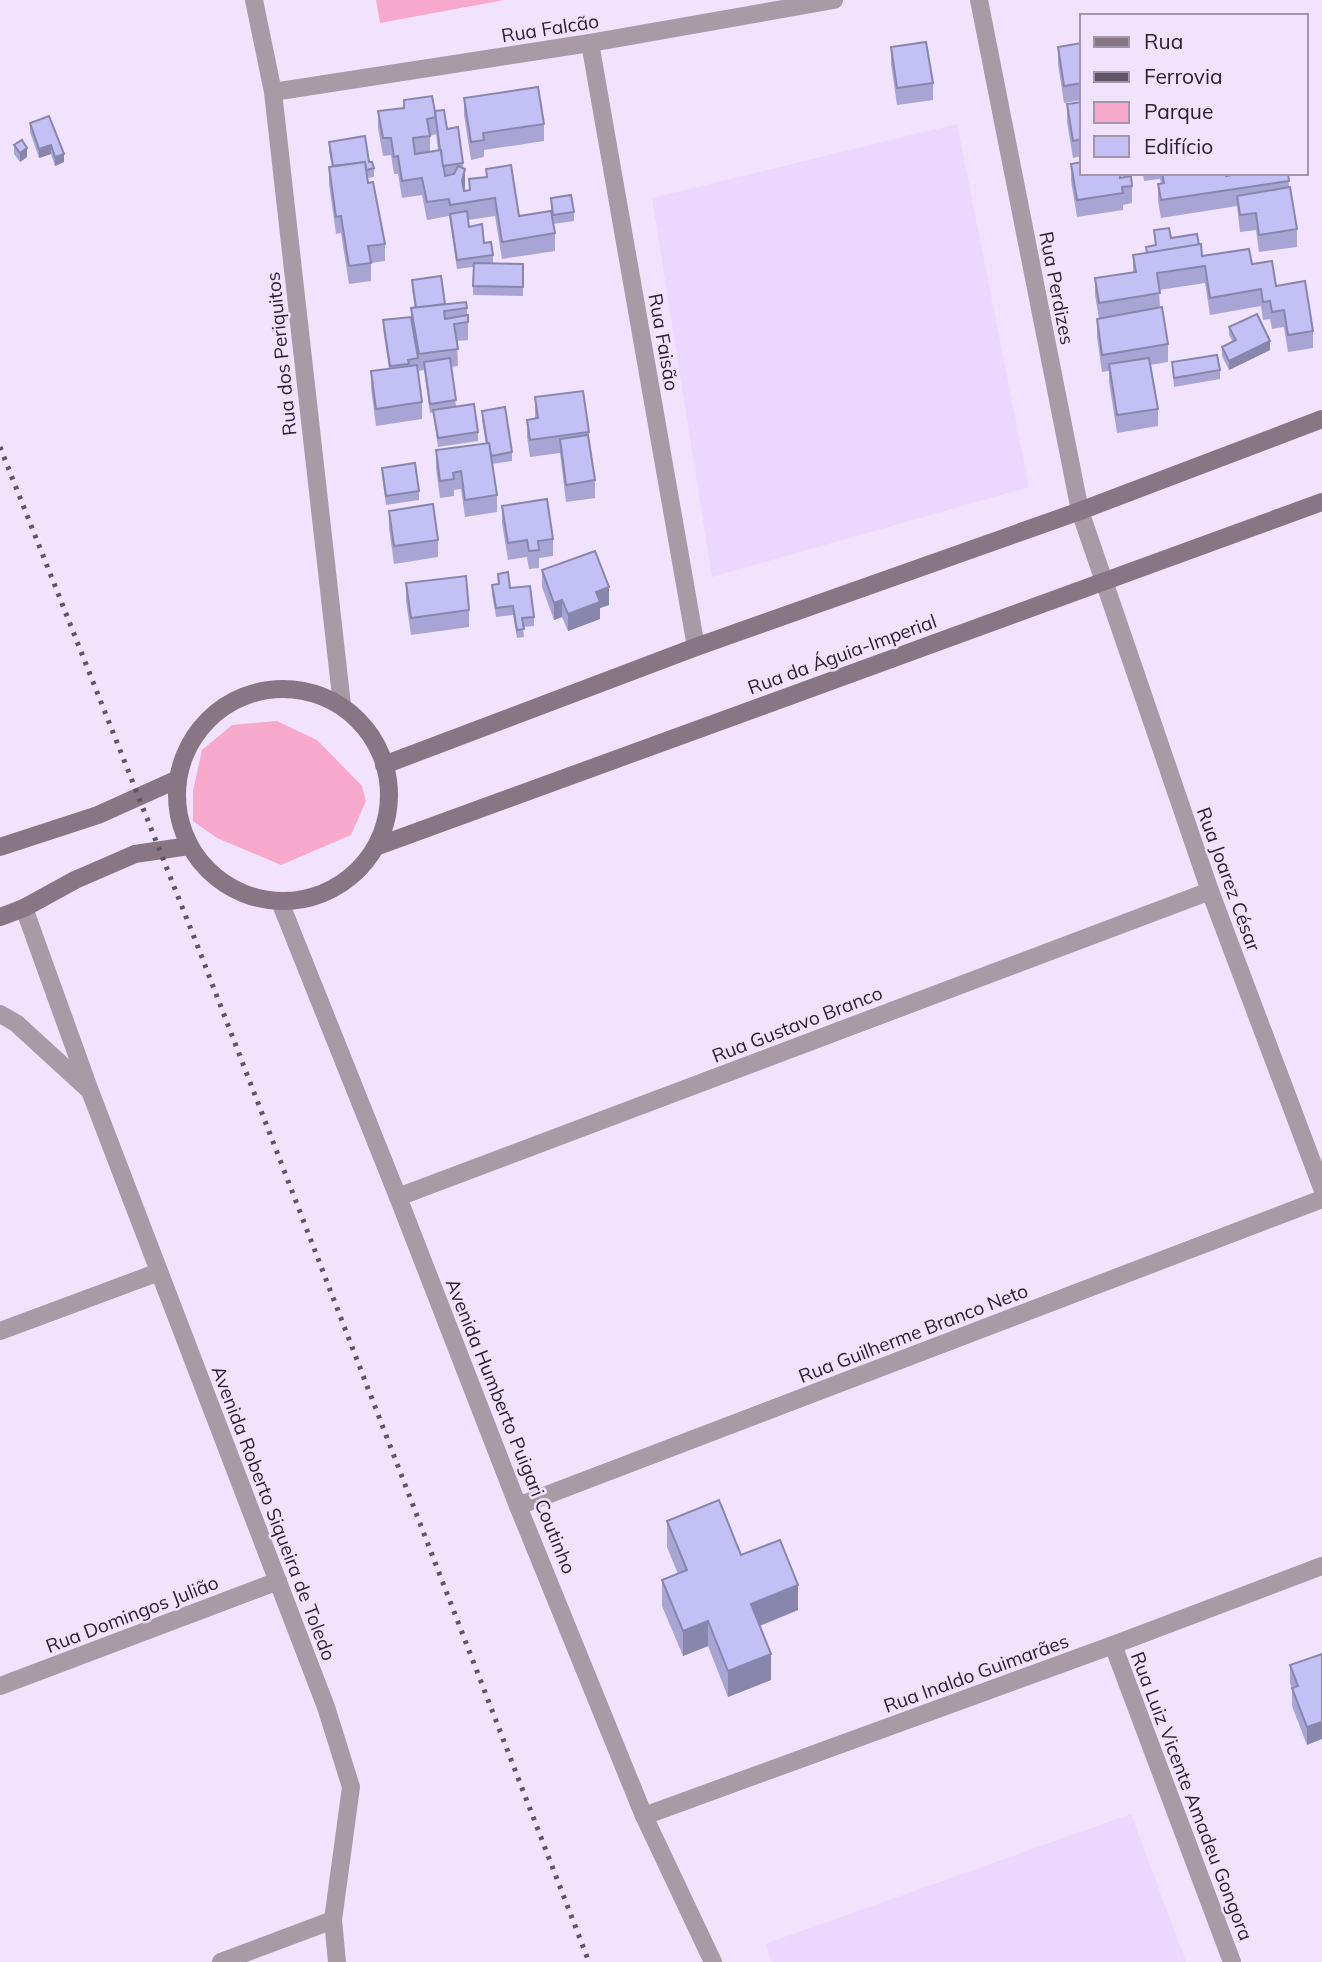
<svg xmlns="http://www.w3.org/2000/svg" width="1322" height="1962" font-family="Mulish,sans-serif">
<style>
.built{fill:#ecd7ff}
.green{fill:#f7a9cb}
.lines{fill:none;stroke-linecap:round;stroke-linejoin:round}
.street{stroke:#a89ba6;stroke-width:18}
.secondary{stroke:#887685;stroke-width:18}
.rail{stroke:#5e5666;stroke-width:5;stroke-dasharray:3.5 7;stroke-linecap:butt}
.wall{fill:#a8a5d4;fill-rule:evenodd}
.shaded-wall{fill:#8886ac}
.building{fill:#c3c0f6;stroke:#8886ac;stroke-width:2}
.labels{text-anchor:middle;stroke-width:5;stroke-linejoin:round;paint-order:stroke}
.street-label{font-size:19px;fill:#29232f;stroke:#f1e3fd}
</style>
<rect width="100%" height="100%" fill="#f1e3fd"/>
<g class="built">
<polygon points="957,124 1029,487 712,577 652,198"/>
<polygon points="1131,1814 1186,1962 772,1962 765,1944"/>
</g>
<g class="green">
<polygon points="376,0 504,0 380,23"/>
<polygon points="277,721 317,740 362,786 366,801 351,835 281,865 217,838 193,821 193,791 202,750 232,725"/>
</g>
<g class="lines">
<g class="street">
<polyline points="254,0 273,92 342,705"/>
<polyline points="979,0 1080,511 1210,891 1322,1188"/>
<polyline points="590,43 696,647"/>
<polyline points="273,92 590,43 834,0"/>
<polyline points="280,902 398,1197 518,1506 644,1816 713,1962"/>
<polyline points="24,908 90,1091 326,1707 351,1787 333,1920 337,1962"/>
<polyline points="0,1014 16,1023 87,1088"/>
<polyline points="398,1197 1210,891"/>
<polyline points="0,1331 159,1272"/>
<polyline points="518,1506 1322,1199"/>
<polyline points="1113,1645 1232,1962"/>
<polyline points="0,1686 278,1581"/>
<polyline points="644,1816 1113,1645 1322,1566"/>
<polyline points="221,1962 333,1920"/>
</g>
<g class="secondary">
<circle cx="283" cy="795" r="106"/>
<polyline points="384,765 696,647 1080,511 1322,419"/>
<polyline points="378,846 1322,502"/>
<polyline points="0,847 98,815 178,779"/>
<polyline points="0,917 24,908 75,880 135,854 189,846"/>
</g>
<polyline class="rail" points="0,447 196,942 589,1962"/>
</g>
<g class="wall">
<polygon points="1082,43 1082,100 1064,103 1058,64 1058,47"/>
<polygon points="891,47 933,83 933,100 897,105 891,64"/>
<polygon points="464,98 544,124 544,141 484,150 484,157 471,160 464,115"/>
<path d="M404,100L435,111L447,129L463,163L465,187L464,191L469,190V179L486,177V169L519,216H552L551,198L574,212V221L553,224L555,233V251L502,259L495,216L468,220L469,227L484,243L493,255V263L523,264V296L473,295V267L457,269L449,216L427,220L422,195L402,198L398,174H394L391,155L383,156L378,128V111L404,108ZM436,134L438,150L430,152V136Z"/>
<polygon points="1082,102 1082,156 1073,158 1067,122 1067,104"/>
<polygon points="49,116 64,162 55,166 51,154 39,158 30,132 30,123"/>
<polygon points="329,142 369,162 374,168 374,177 367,178 385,244 385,261 371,263 371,281 349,284 341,233 336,234 329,184 329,167 332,167 329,151"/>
<polygon points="14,145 27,157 20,162 14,154"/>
<polygon points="1071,164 1082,173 1120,178 1132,186 1132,203 1123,205 1123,210 1077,217 1071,181"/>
<polygon points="1143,173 1225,173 1226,176 1235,174 1235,173 1288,173 1289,187 1297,229 1297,247 1259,252 1256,230 1240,232 1237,206 1161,218 1158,201 1158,184 1161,183 1160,179 1144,181"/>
<polygon points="1154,230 1171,238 1199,245 1202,256 1252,264 1276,286 1313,331 1313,348 1288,352 1284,327 1272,329 1270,319 1263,320 1261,306 1210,315 1205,283 1159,290 1160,308 1168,344 1168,362 1150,365 1158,409 1158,426 1117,433 1109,382 1109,371 1102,372 1097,337 1097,319 1099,319 1095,295 1095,278 1133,272 1133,255 1146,253 1146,247 1155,245"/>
<polygon points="412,280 445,304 467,308 467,315 468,322 468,340 457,341 458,366 451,367 456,406 478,432 478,441 438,447 433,412 430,413 424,370 419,371 418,367 417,367 422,402 422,419 376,426 371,388 371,371 389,369 383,329 383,320 411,317 411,308 415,308 412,289"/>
<polygon points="1229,327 1270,350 1229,370 1222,356 1222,347 1233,342 1229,335"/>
<polygon points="1172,362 1220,370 1220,379 1174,387"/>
<polygon points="535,397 589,432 589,440 595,480 595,498 566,502 560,453 530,457 527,437 527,420 535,418"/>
<polygon points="482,411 512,452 512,461 492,464 497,495 497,512 465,517 461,489 454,490 454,496 440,498 436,468 436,450 486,444 482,420"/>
<polygon points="382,468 419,491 419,500 386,505 382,476"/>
<polygon points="502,506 553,539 553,556 539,558 539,568 529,569 527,557 508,560 502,523"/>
<polygon points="389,511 438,540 438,557 394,564 389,528"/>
<polygon points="542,570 609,605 600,608 600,619 568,631 562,617 554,620 542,587"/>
<polygon points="498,574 534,617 534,626 523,627 524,637 517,638 513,615 496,617 492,594 492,585 498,584"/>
<polygon points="406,583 469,610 469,627 411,635 406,601"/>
<polygon points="667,1521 741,1555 798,1610 760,1626 771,1680 728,1697 708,1646 683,1656 662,1606 662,1580 678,1574 667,1547"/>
<polygon points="1322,1654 1307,1745 1292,1706 1292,1688 1290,1683 1290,1665"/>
</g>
<g class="shaded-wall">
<polygon points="51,145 51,154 39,158 39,149"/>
<polygon points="27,148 27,157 20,162 20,153"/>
<polygon points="64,154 64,162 55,166 55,157"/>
<polygon points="465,169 465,187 462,197 462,180"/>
<polygon points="1270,341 1270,350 1229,370 1229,361"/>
<polygon points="609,587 609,605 600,608 600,619 568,631 568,614 596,592"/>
<polygon points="562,600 562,617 554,620 554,603"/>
<polygon points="798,1585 798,1610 751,1629 751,1604"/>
<polygon points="708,1621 708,1646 683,1656 683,1631"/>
<polygon points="771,1654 771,1680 728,1697 728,1671"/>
<polygon points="1322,1722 1322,1739 1307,1745 1307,1727"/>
</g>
<g class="building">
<polygon points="926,42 933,83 897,88 891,47"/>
<polygon points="1082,43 1082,83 1064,86 1058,47"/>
<polygon points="538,87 544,124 483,133 484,140 471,142 464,98"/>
<polygon points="432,96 436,117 427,119 430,136 413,138 415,154 441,150 445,176 454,174 458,166 465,169 462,180 464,191 470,190 469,179 487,177 486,169 511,165 519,216 551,211 555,233 502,242 495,198 450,205 449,199 427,202 422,178 402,181 398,156 394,157 391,138 383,138 378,111 404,108 404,100"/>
<polygon points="1082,102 1082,139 1073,141 1067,104"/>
<polygon points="444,110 447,129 458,127 463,163 443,166 441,150 440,150 435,111"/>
<polygon points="49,116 64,154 55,157 51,145 39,149 30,123"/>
<polygon points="365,136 369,162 372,162 374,168 366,170 365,162 333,166 329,142"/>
<polygon points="22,140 27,148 20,153 14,145"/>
<polygon points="365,162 368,183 373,182 385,244 368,246 371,263 349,266 341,216 336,217 329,167"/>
<polygon points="1082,162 1082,173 1120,173 1120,178 1131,176 1132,186 1122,187 1123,193 1077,200 1071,164"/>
<polygon points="1162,173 1225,173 1226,176 1237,174 1236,173 1288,173 1289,181 1161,200 1158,184 1164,183"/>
<polygon points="1290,187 1297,229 1259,235 1256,213 1240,215 1237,196"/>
<polygon points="571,195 574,212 553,215 551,198"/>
<polygon points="467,211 469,227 482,224 484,243 491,242 493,255 457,260 450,214"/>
<polygon points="1169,228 1171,238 1197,234 1199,245 1147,253 1146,247 1156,245 1154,230"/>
<polygon points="1201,244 1202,256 1249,249 1252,264 1272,261 1276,286 1305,281 1313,331 1288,335 1284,310 1272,312 1270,301 1263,302 1261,289 1210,298 1205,266 1157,273 1160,293 1099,303 1095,278 1136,272 1133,255"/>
<polygon points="474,263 523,264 523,287 473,286"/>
<polygon points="441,276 445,304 416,308 412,280"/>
<polygon points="466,302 467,308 444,311 445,319 468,315 468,322 454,324 458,349 419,354 411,308"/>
<polygon points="1162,307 1168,344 1102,355 1097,319"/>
<polygon points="1257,314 1270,341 1229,361 1222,347 1236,340 1229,327"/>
<polygon points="411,317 418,358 408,360 409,364 390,366 383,320"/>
<polygon points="1217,355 1220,370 1174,378 1172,362"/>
<polygon points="450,358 456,400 430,404 424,362"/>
<polygon points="1149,358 1158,409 1117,415 1109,364"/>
<polygon points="417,365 422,402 376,409 371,371"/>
<polygon points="583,391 589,432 530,440 527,420 538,418 535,397"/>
<polygon points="474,404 478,432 438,438 433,410"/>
<polygon points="505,407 512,452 491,456 489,443 487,443 482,411"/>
<polygon points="588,435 595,480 566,485 560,439"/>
<polygon points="489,443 497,495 465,500 461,471 453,473 454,479 440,481 436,450"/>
<polygon points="415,463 419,491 386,496 382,468"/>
<polygon points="547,499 553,539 538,541 539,550 529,551 527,540 508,543 502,506"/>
<polygon points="433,504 438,540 394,546 389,511"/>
<polygon points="595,551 609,587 596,592 600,602 568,614 562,600 554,603 542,570"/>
<polygon points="508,572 510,588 530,586 534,617 522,618 524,629 517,630 513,606 496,608 492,585 499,584 498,574"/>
<polygon points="466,576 469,610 411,618 406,583"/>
<polygon points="719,1500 741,1555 780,1540 798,1585 751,1604 771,1654 728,1671 708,1621 683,1631 662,1580 687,1570 667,1521"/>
<polygon points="1322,1654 1322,1722 1307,1727 1292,1688 1298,1686 1290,1665"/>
</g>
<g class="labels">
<g class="street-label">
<text transform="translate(550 28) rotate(-9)" y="7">Rua Falcão</text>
<text transform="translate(1057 288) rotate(79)" y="7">Rua Perdizes</text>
<text transform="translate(664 342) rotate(80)" y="7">Rua Faisão</text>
<text transform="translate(281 354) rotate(-96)" y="7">Rua dos Periquitos</text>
<text transform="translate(842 654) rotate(-20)" y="7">Rua da Águia-Imperial</text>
<text transform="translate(1229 879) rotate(70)" y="7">Rua Joarez César</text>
<text transform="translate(797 1024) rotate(-21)" y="7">Rua Gustavo Branco</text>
<text transform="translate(913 1333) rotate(-21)" y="7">Rua Guilherme Branco Neto</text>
<text transform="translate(511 1426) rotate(68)" y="7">Avenida Humberto Puigari Coutinho</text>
<text transform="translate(274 1513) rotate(69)" y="7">Avenida Roberto Siqueira de Toledo</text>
<text transform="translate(132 1614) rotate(-21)" y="7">Rua Domingos Julião</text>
<text transform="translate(976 1673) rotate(-20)" y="7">Rua Inaldo Guimarães</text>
<text transform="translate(1192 1796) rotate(69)" y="7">Rua Luiz Vicente Amadeu Gongora</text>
</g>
</g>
<rect x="1080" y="14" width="228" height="161" fill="#f1e3fd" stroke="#a196ab" stroke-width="2"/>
<rect x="1094" y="37" width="35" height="10" fill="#887685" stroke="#a196ab" stroke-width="2"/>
<text x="1144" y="49" font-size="21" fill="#29232f">Rua</text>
<rect x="1094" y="72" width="35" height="10" fill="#5e5666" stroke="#a196ab" stroke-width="2"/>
<text x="1144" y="84" font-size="21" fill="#29232f">Ferrovia</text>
<rect x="1094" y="102" width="35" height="21" fill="#f7a9cb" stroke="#a196ab" stroke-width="2"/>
<text x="1144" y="119" font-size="21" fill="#29232f">Parque</text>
<rect x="1094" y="136" width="35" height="21" fill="#c3c0f6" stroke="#a196ab" stroke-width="2"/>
<text x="1144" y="154" font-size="21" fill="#29232f">Edifício</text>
</svg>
